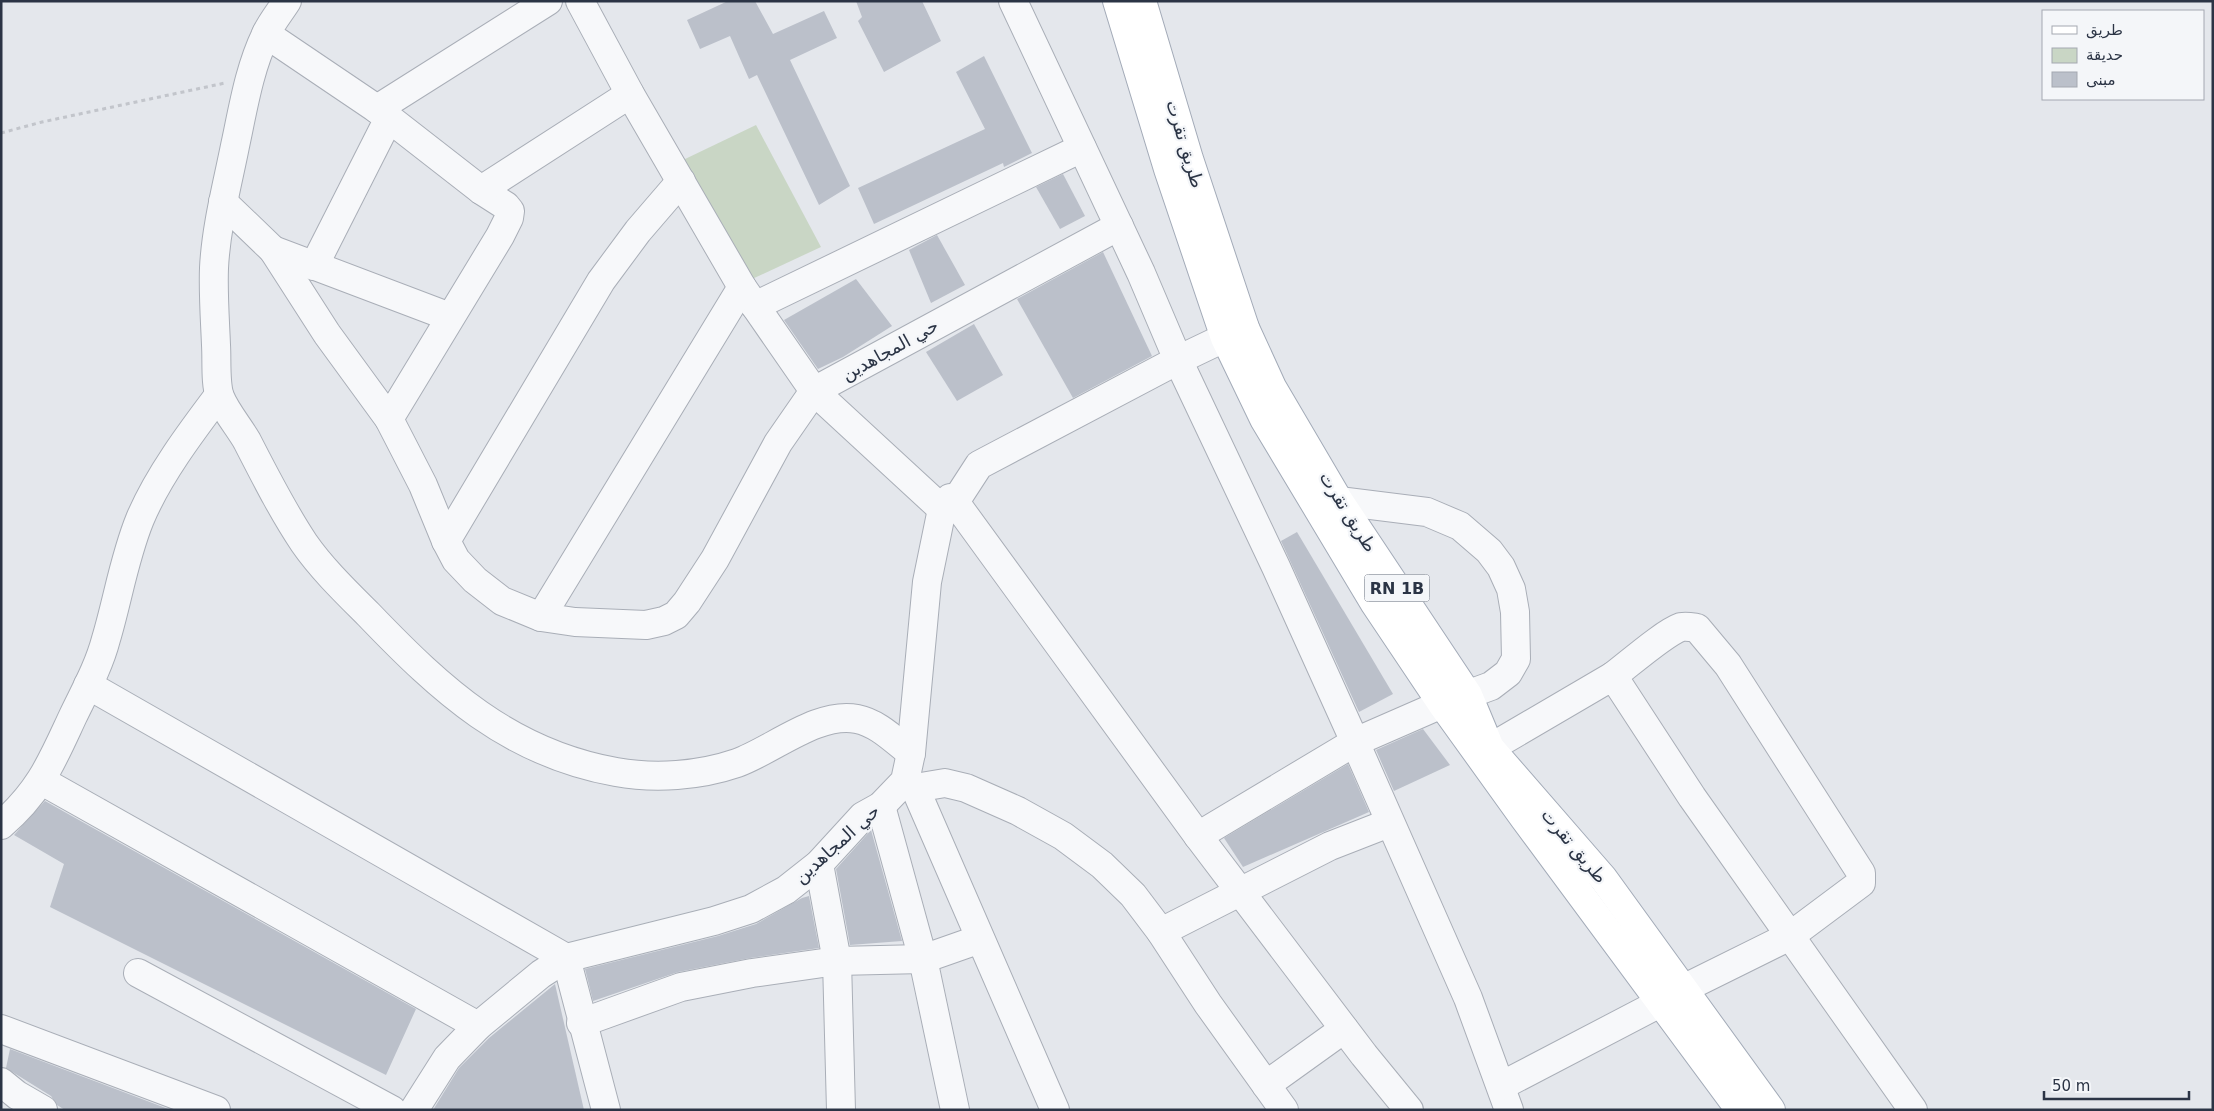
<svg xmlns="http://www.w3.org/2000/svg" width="2214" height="1111" font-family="'DejaVu Sans','Noto Sans Arabic',sans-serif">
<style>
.green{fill:#c9d6c5}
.building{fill:#bbc0ca}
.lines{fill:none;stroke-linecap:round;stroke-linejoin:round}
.minor-casing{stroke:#a9aeb7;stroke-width:30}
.major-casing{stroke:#a3abb8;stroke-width:30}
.path{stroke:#c2c5cb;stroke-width:3;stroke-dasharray:4 4;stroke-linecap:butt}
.minor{stroke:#f7f8fa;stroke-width:28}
.major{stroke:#fff;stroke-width:28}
.labels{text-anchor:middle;stroke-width:4.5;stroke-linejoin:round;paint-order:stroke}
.shield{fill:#f4f6f9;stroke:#676e7b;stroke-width:1}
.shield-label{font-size:16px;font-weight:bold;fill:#2b3445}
.street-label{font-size:18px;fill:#2b3445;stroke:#f4f6f9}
</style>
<rect width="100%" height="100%" fill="#e4e7ec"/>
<polygon class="green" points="756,125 821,247 750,280 683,160"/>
<g class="building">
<polygon points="728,1 755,1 773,34 824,11 837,38 790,60 850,186 819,205 757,75 749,79 730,36 700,49 687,20"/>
<polygon points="856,1 922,1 941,41 884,72 858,21 862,17"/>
<polygon points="984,56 1032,153 1004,167 1003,163 874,224 858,188 985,129 956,72"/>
<polygon points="1063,174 1085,216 1060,229 1036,187"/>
<polygon points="937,235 965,285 931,303 909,250"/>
<polygon points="1103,252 1152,356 1073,398 1017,299"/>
<polygon points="856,279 892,326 843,357 818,369 784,320"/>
<polygon points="974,324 1003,375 957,401 926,352"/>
<polygon points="1297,532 1393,694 1359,712 1281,541"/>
<polygon points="1423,729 1450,765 1394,791 1376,750"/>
<polygon points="1348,764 1369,812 1243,867 1224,838"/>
<polygon points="45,801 416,1009 386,1075 50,907 64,864 14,835"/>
<polygon points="871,830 902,941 850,945 836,869"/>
<polygon points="809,896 819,948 750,958 678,972 593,1001 585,969 718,936 756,924 802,898"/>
<polygon points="555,984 584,1110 433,1110 459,1068 489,1038"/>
<polygon points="10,1049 171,1110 65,1110 57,1105 51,1096 6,1068"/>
</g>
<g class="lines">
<g class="minor-casing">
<g id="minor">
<path d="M287,1C280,12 271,23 266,34C249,69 243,109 235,146C227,186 216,227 214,268C213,293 215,320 216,345C217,360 215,384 220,397C226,412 239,427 247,441C265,476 282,510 304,543C322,569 347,593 369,615C441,690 509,753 616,772C655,779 699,776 737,763C773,750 818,711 857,719C878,723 895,741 911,753"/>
<polyline points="580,1 630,94 742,287 814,391 942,509"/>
<polyline points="1013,1 1141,273 1178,360 1276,567 1355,742 1468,998 1509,1110"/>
<polyline points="266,34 377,109 481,190 506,206 510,211 509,218 500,236 389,419"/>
<polyline points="377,109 548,1"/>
<polyline points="481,190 630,94"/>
<polyline points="223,202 273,250 327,334 389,419 423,485 446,541 456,560 475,580 502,601 541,617 575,622 646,625 664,621 676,615 687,602 715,559 778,443 814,391 1119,226"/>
<polyline points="273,250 450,317"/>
<polyline points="314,266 389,118"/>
<polyline points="755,306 1082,148"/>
<polyline points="955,502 979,465 1178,360 1245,328"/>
<polyline points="446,541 601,281 638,231 681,181"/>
<polyline points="541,617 742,287"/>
<polyline points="88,685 566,958 606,1110"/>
<polyline points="1490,748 1613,676 1692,797 1913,1110"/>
<polyline points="42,781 478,1026"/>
<polyline points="905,781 915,788 1055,1110"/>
<polyline points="915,788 945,783 966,788 1018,811 1063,836 1102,865 1133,895 1161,932 1208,1004 1284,1110"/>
<polyline points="881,806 923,959 955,1110"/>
<path d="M1,825C40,792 52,761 73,716C85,691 99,666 106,639C118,599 124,558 140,519C158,476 191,432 219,395"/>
<polyline points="1198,836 1355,742 1442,704 1491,686 1508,673 1516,659 1515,612 1511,589 1501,567 1489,551 1460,526 1427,512 1339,501 1321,504"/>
<polyline points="819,864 837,961 841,1110"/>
<polyline points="1161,932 1330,846 1389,823"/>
<polyline points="138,973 392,1110"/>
<polyline points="581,1023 681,987 752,973 837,961 923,959 980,939"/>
<polyline points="1,1029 216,1110"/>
<polyline points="1,1082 17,1095 43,1110"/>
<polyline points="1266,1085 1344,1029"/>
<path d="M1501,1086L1660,1003L1683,989L1790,936L1861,883V873L1728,665L1697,628C1691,627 1687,626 1681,627C1664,633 1629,664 1613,676"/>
<polyline points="414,1110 447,1058 478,1026 541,974 566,958 714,921 751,909 786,890 819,864 863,816 881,806 905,781 911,753 927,582 942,509 950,498 955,502 1198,836 1364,1055 1409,1110"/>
</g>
</g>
<g class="major-casing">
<g id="major">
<polyline points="1117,1 1168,169 1225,338 1264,419 1375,604 1442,704 1524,818 1740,1110"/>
<polyline points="1142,1 1189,159 1245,328 1272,387 1339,501 1468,695 1490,748 1603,878 1771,1110"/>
</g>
</g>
<polyline class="path" points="1,133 42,122 225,83"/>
<use href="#minor" class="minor"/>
<use href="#major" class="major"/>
</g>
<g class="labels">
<rect class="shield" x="1364.5" y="574.5" width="65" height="27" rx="4"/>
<g class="shield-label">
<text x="1397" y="594">RN 1B</text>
</g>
<g class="street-label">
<text transform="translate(1185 144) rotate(73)" y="6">طريق تقرت</text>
<text transform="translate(890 350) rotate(-29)" y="6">حي المجاهدين</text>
<text transform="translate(1348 512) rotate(58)" y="6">طريق تقرت</text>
<text transform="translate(837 844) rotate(-42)" y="6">حي المجاهدين</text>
<text transform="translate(1574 846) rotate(50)" y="6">طريق تقرت</text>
</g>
</g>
<rect width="2214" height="1111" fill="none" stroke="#2b3445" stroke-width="5"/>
<rect x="2042" y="10" width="162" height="90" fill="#f4f6f9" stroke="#a4a8b1"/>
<rect x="2052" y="26" width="25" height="8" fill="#ffffff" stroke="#a4a8b1"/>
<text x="2086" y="35" font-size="15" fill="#2b3445">طريق</text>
<rect x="2052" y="48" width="25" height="15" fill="#c9d6c5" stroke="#a4a8b1"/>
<text x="2086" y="60" font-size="15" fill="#2b3445">حديقة</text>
<rect x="2052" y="72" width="25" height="15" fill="#bbc0ca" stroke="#a4a8b1"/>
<text x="2086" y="85" font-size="15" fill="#2b3445">مبنى</text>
<path d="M2044 1091v8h145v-8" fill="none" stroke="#2b3445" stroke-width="2.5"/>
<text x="2052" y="1091" font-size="15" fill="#2b3445" stroke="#f4f6f9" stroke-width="4" paint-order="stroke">50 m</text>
</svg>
